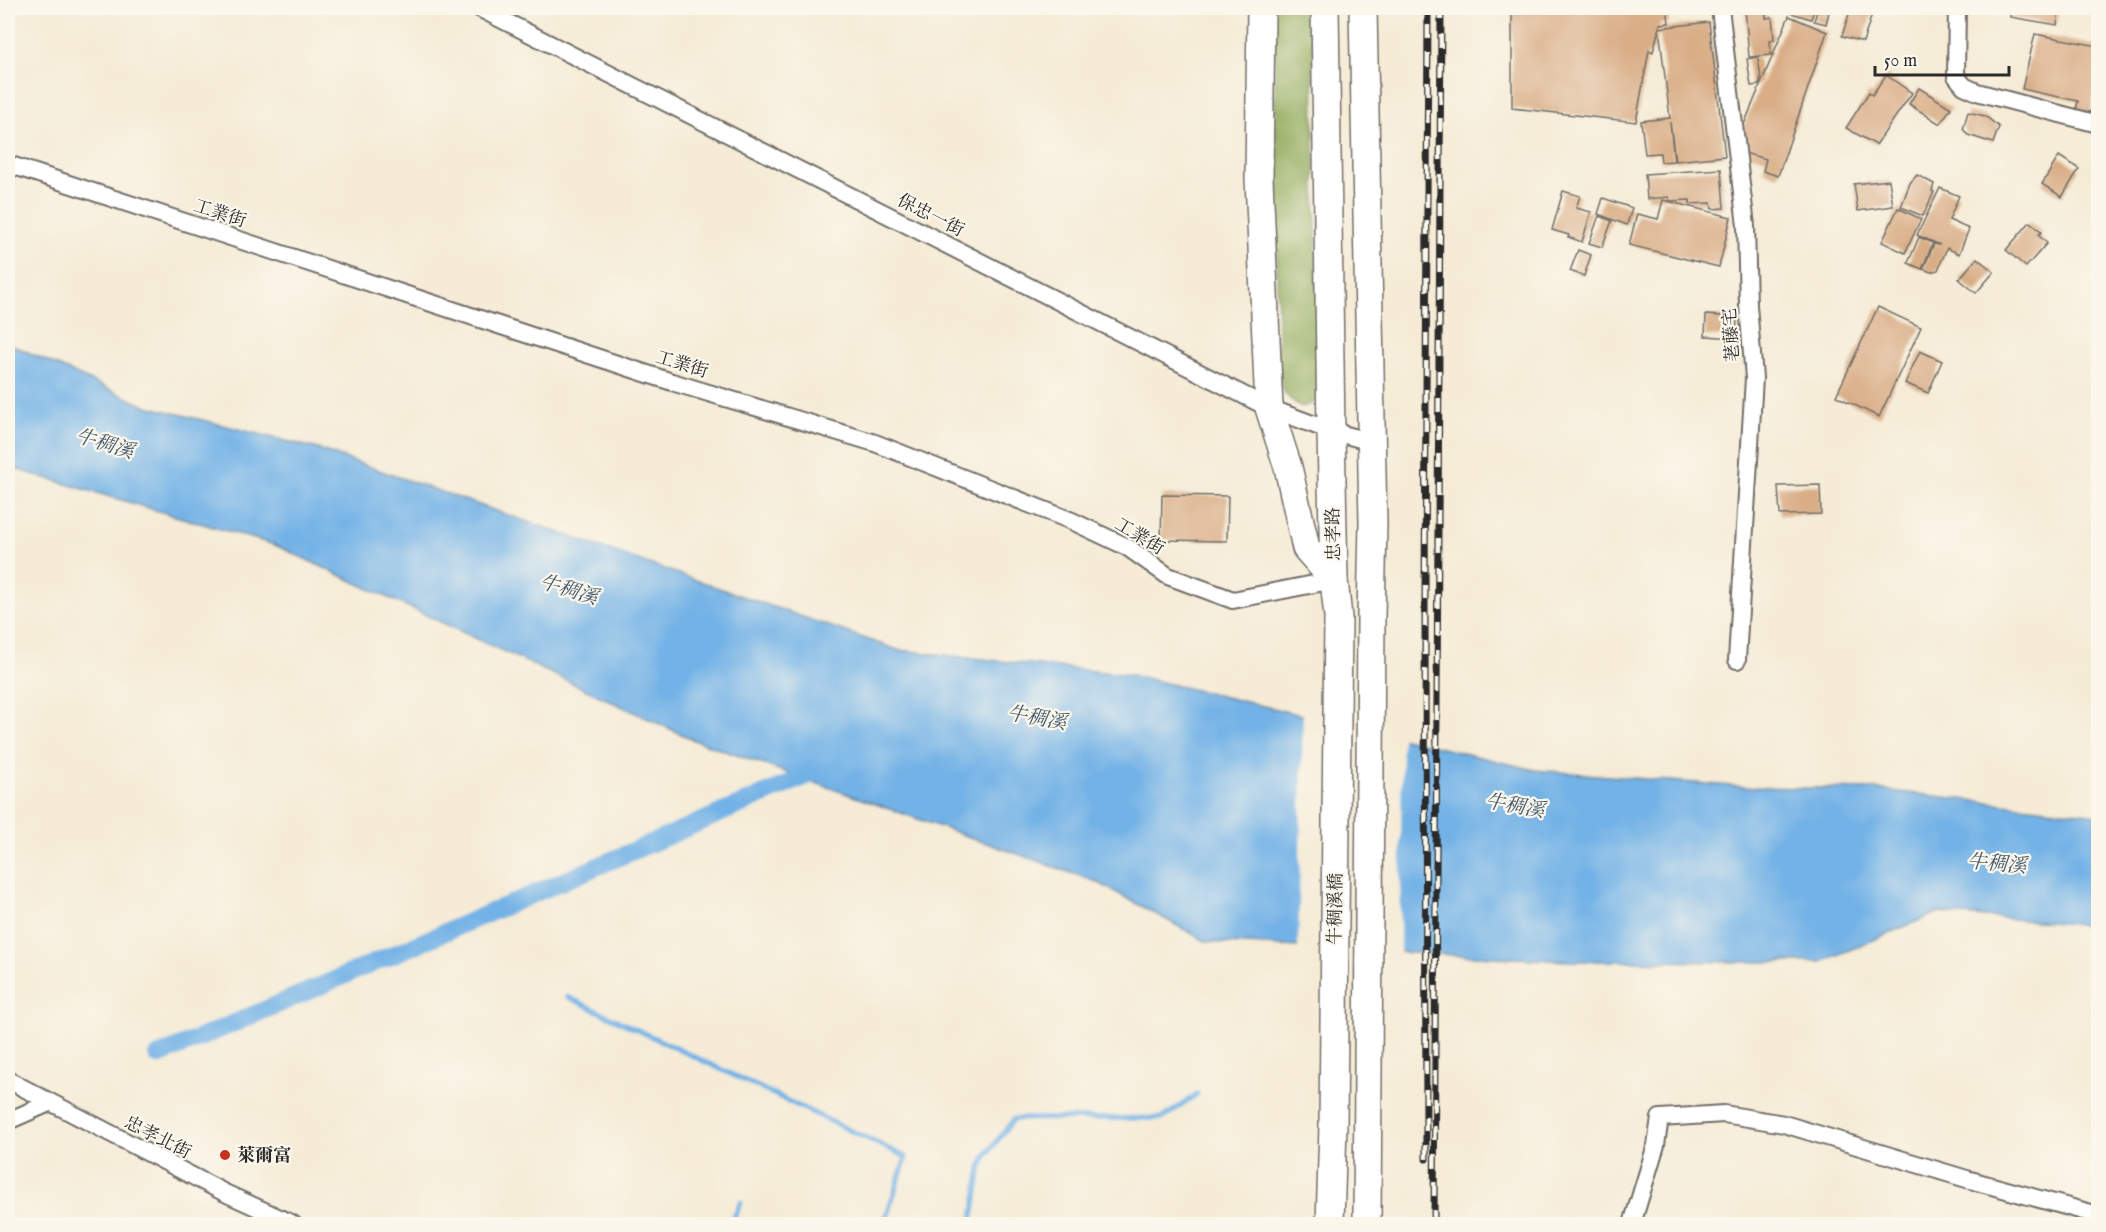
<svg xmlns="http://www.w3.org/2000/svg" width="2106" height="1232" font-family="'IM FELL English','Noto Serif TC',serif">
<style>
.forest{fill:#91aa5c;stroke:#5e6a44;stroke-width:1.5}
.water{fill:#73b2e6;stroke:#4f6e88;stroke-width:1.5}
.pier{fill:#f5ebd6}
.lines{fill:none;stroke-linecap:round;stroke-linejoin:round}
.stream{stroke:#73b2e6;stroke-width:5}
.canal{stroke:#73b2e6;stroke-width:18}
.building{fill:#d9ae87}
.minor-casing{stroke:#726e67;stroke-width:20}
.primary-casing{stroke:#726e67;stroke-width:30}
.minor{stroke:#fff;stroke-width:16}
.primary{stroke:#fff;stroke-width:27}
.rail-casing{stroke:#2b2b2b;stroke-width:7}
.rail{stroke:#fbf7ec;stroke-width:4.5;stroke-dasharray:14;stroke-linecap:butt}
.poi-dot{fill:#c8321e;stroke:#fbf7ec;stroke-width:2}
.labels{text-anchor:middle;stroke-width:4.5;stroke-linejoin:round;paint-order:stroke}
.street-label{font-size:18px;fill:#2b2b2b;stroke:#fbf7ec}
.poi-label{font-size:18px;font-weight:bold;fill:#2b2b2b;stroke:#fbf7ec;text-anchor:start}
.water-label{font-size:20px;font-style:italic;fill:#445a6c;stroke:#fbf7ec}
</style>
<rect width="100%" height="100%" fill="#fbf7ec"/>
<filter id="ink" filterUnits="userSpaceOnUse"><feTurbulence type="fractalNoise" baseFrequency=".0167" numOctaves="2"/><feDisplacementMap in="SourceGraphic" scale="12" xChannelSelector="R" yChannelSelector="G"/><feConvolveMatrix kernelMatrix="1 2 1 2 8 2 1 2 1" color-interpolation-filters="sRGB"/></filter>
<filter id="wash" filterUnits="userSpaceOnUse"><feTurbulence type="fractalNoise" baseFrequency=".008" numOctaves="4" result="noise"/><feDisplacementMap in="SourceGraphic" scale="24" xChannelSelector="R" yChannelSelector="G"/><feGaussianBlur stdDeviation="1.35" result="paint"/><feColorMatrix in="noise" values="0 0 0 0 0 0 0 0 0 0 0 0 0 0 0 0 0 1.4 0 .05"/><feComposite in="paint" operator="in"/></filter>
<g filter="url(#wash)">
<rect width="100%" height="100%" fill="#f5ebd6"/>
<path class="forest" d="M1274,8H1312L1319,395L1313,403L1302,407C1276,394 1280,376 1278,351Z"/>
<polygon class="water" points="8,343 143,405 318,449 898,650 1132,675 1535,770 1744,787 1874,789 2098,815 2098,926 1937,913 1821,962 1570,961 1207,942 1097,882 694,740 275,545 8,467"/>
<polygon class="pier" points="1303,713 1402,736 1400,955 1298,950"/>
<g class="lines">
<g class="stream">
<polyline points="568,997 906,1157 884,1224"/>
<polyline points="731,1224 741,1202"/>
<polyline points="972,1224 981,1167 987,1154 1014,1119 1163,1118 1197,1094"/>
</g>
<polyline class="canal" points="158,1056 823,769"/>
</g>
<g id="blocks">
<g class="building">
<polygon points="1512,8 1667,8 1669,23 1660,24 1653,52 1649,50 1636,122 1512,108"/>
<polygon points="1745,8 1766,8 1766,18 1772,17 1774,40 1770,41 1771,55 1749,57"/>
<polygon points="1790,8 1815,8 1811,19 1788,12"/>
<polygon points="1818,8 1830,8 1826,24 1814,21"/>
<polygon points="1851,8 1874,8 1863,42 1842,36"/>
<polygon points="2011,8 2059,8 2057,25 2010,17"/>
<polygon points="1789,16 1827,32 1778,176 1763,171 1766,159 1744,153 1743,127"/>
<polygon points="1709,22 1725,156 1675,161 1670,122 1674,161 1661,162 1660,153 1645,154 1641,121 1670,118 1659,28"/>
<polygon points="2035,34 2098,46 2098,87 2096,87 2090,114 2076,110 2078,101 2022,89"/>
<polygon points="1758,57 1761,78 1759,85 1751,86 1747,59"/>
<polygon points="1886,75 1912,93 1876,145 1846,128 1869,92 1872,95"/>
<polygon points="1919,88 1951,108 1940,124 1909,104"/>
<polygon points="1968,112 1985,116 1999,127 1993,143 1968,135 1963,129"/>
<polygon points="2059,156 2079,169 2062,197 2042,184"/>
<polygon points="1721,169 1724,208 1712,209 1711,203 1690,204 1690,200 1669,201 1669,197 1647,199 1645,174"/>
<polygon points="1917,175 1934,184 1932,191 1934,192 1923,216 1901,207 1910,183"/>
<polygon points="1889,180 1893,206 1858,211 1854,184"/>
<polygon points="1940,188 1959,196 1949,220 1969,229 1959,254 1947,248 1938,270 1931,272 1923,269 1934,244 1940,245 1917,235"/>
<polygon points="1563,191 1580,196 1576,208 1591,212 1582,242 1568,237 1569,235 1552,230"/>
<polygon points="1603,198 1632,208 1627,225 1598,214"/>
<polygon points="1663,200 1731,217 1719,267 1629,245 1637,214 1658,219"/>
<polygon points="1898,208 1921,219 1905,253 1882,242"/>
<polygon points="1599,216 1612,221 1602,247 1589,243"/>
<polygon points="2030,222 2042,232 2038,235 2047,243 2026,267 2006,250"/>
<polygon points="1919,237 1933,243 1922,269 1908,263"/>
<polygon points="1578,250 1591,255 1584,276 1570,271"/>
<polygon points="1977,258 1994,272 1976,293 1959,279"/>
<polygon points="1878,307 1921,327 1879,417 1836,396"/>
<polygon points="1706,315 1737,317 1736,338 1705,336"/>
<polygon points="1920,351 1942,361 1928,393 1905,383"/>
<polygon points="1820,485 1821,514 1780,515 1778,486"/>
<polygon points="1162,495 1228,496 1227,541 1161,540"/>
</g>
</g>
</g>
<g filter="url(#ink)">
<use href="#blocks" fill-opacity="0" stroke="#726e67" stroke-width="1.5"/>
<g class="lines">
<g class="minor-casing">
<g id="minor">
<polyline points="479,8 1269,408 1331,431 1372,442"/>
<polyline points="1720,8 1746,226 1748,305 1754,378 1737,660"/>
<polyline points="1957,8 1956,76 1964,86 1977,92 2098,124"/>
<polyline points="8,164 672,382 875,443 1072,521 1127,547 1168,576 1233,600 1334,580"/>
<polyline points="8,1080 225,1193 293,1224"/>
<polyline points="8,1121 49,1103"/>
<polyline points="1632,1224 1656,1145 1660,1118 1724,1114 1784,1124 1970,1180 2098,1215"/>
</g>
</g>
<g class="primary-casing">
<g id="primary">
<polyline points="1261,8 1259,178 1269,408 1288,467 1306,548 1334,580"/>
<polyline points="1325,8 1331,431 1334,580 1338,617 1333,1126 1330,1224"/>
<polyline points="1363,8 1373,523 1371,617 1367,1224"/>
</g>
</g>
<use href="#minor" class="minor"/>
<use href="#primary" class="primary"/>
<g class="rail-casing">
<g id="rail">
<polyline points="1426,1159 1425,596 1428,8"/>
<polyline points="1434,1224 1441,8"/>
</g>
</g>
<use href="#rail" class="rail"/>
</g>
</g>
<circle class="poi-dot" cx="225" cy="1155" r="6"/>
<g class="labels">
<g class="street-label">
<text transform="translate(220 213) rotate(18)" y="6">工業街</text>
<text transform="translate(931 215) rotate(27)" y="6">保忠一街</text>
<text transform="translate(1731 335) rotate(-94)" y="6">荖藤宅</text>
<text transform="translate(682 364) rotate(17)" y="6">工業街</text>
<text transform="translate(1333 534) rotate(-91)" y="6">忠孝路</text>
<text transform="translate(1140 536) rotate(31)" y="6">工業街</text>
<text transform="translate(1335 909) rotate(-89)" y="6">牛稠溪橋</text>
<text transform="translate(158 1137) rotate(27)" y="6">忠孝北街</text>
</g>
<g class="poi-label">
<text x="237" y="1161">萊爾富</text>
</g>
<g class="water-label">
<text transform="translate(105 443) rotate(17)" y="7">牛稠溪</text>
<text transform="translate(569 589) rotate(17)" y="7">牛稠溪</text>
<text transform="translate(1037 717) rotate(10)" y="7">牛稠溪</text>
<text transform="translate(1515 805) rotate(10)" y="7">牛稠溪</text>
<text transform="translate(1997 863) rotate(5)" y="7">牛稠溪</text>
</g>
</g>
<rect width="2106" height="1232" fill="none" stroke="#fbf7ec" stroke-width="30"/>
<path d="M1875 66v9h134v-9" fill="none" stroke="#2b2b2b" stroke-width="3"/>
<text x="1884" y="66" font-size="18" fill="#2b2b2b" stroke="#fbf7ec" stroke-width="4.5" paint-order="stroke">50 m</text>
</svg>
